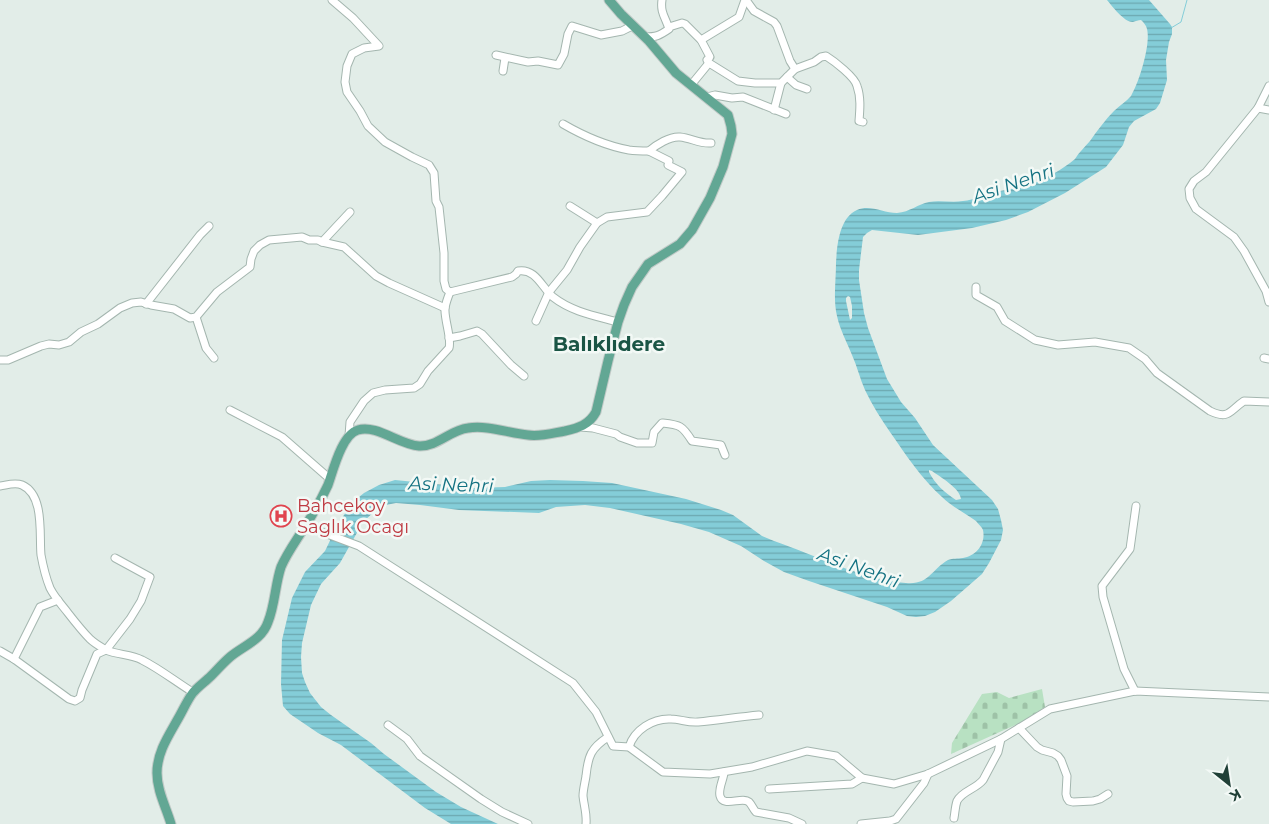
<svg xmlns="http://www.w3.org/2000/svg" width="1269" height="824" font-family="Montserrat,sans-serif">
<style>
.cemetery{fill:url(#cemetery-stones)}
.water{fill:url(#water-rules);fill-rule:evenodd}
.lines{fill:none;stroke-linecap:round;stroke-linejoin:round}
.stream{stroke:#84cdd8;stroke-width:1}
.minor-casing{stroke:#a4b6af;stroke-width:9}
.major-casing{stroke:#c1cac7;stroke-width:11}
.minor{stroke:#fff;stroke-width:7}
.major{stroke:#62a794;stroke-width:9}
.labels{text-anchor:middle;stroke-width:5;stroke-linejoin:round;paint-order:stroke}
.health-label{font-size:18px;fill:#be3a42;stroke:#f3f9f6;text-anchor:start}
.water-label{font-size:19px;font-style:italic;fill:#147282;stroke:#f3f9f6}
.quarter-label{font-size:20px;font-weight:bold;fill:#1a5545;stroke:#f3f9f6}
</style>
<defs>
<pattern id="cemetery-stones" width="16" height="16" patternUnits="userSpaceOnUse" patternTransform="scale(1.25)"><rect width="16" height="16" fill="#b8e1c2"/><path d="M2 7V4a2 2 0 0 1 4 0v3zM10 15v-3a2 2 0 0 1 4 0v3z" fill="#9ec2a7"/></pattern>
<pattern id="water-rules" width="6" height="5" patternUnits="userSpaceOnUse" patternTransform="scale(1.25)"><rect width="6" height="5" fill="#84cdd8"/><path d="M0 2.5h6" fill="none" stroke="#6ca8b0"/></pattern>
</defs>
<rect width="100%" height="100%" fill="#e2ede8"/>
<polygon class="cemetery" points="1042,689 1045,707 1022,722 951,754 952,743 982,694 997,692 1009,698"/>
<path class="water" d="M1107,0H1149L1170,24L1172,27V34L1169,42L1166,60L1167,80L1160,103L1156,109L1134,121L1129,127L1123,145L1106,167L1065,193L1028,212L1006,220L972,228L918,235L872,230L867,233L863,237L859,270V280L864,313L868,328L887,379L901,402L915,418L933,445L992,500L998,509L1001,520L1003,530L1001,540L989,563L982,574L951,601L935,612L925,616L916,617L907,616L887,607L809,581L784,572L764,561L741,546L709,532L681,524L610,508L585,505L556,507L539,513L459,510L420,505L396,503L386,505L376,510L363,522L340,563L321,584L311,605L302,643L301,657L302,673L305,682L310,693L321,707L331,715L371,743L384,754L436,792L461,807L498,824H451L425,808L341,745L318,733L290,714L283,706L281,684L282,640L292,598L305,572L325,551L339,522L354,501L364,493L379,485L395,480L475,488L505,487L531,481L550,480L583,481L612,483L686,499L721,510L733,515L762,536L774,541C815,555 863,580 906,583C929,585 931,570 948,560C953,558 957,559 963,558C976,556 986,544 983,530C982,527 978,524 976,521C965,513 951,506 942,497C921,478 906,455 890,432C881,419 872,405 865,390C860,379 857,366 852,355C847,342 840,330 837,316C833,299 836,281 836,263C837,246 839,218 857,210C870,204 883,213 897,213C910,212 918,204 929,202C940,200 952,203 963,201C974,200 985,195 996,192C1008,189 1021,188 1033,184C1047,178 1063,169 1075,159C1079,152 1085,147 1090,141C1097,131 1105,120 1114,111C1120,105 1126,102 1131,96C1139,83 1151,44 1147,29C1146,25 1144,23 1141,20C1138,20 1136,21 1133,22C1125,23 1112,6 1107,0ZM848,296L850,297L852,306V318L850,320L846,301V298ZM929,470L932,471C940,477 960,488 961,499L956,500C945,493 935,484 929,472Z"/>
<g class="lines">
<polyline class="stream" points="1171,28 1181,22 1187,0"/>
<g class="minor-casing">
<g id="minor">
<path d="M332,0L353,18L379,46L364,48L352,54L347,66L345,82L347,92L360,111L368,126L385,142L412,157L429,165L434,173L436,201L439,207L444,253V281L446,289L450,292C448,297 446,302 445,308C444,319 452,339 449,348L428,371L420,384L414,388L385,390L373,393L364,401L350,422L349,436"/>
<polyline points="746,0 754,11 774,22 777,26 790,61 795,69"/>
<polyline points="669,27 682,23 685,24 701,40 710,57 707,60 709,63"/>
<path d="M645,37C656,37 659,36 669,29C666,18 660,13 662,0"/>
<polyline points="701,40 739,17 745,0"/>
<polyline points="496,55 528,62 538,61 558,65 564,54 568,34 572,26 601,35 622,31 632,26"/>
<polyline points="503,71 505,58"/>
<polyline points="787,77 796,85 807,89"/>
<path d="M691,85L709,63L738,81L755,83H781L795,69L814,62L821,57L826,56C834,61 855,77 857,86C861,97 860,109 859,121L863,122"/>
<polyline points="1269,86 1258,108 1206,172 1194,181 1189,189 1190,198 1196,209 1234,237 1244,251 1266,291 1269,302"/>
<polyline points="707,97 715,95 732,98 743,97 786,114"/>
<polyline points="1258,108 1269,110"/>
<polyline points="774,110 781,83"/>
<path d="M563,124C582,135 607,146 629,150C636,151 642,151 649,151C656,145 670,136 680,137C691,138 700,144 711,143"/>
<polyline points="570,206 597,223"/>
<polyline points="322,242 350,212"/>
<path d="M976,287V295L997,307L1005,321L1035,340L1058,345L1095,342L1129,348L1145,359L1157,373L1210,411C1229,420 1229,411 1244,401L1269,402"/>
<path d="M450,292L512,277L516,274L518,271C536,268 542,288 553,297C572,312 596,316 618,322"/>
<polyline points="146,304 200,235 209,226"/>
<polyline points="196,317 206,348 214,358"/>
<polyline points="536,321 549,292 567,270 580,247 597,223 607,217 647,212 662,196 682,172 668,165 669,161 649,151"/>
<polyline points="449,338 460,336 477,331 482,334 511,365 524,376"/>
<polyline points="1264,358 1269,359"/>
<polyline points="0,360 8,360 41,346 49,344 59,345 69,342 81,332 98,324 120,308 132,303 141,302 151,305 174,309 190,318 196,317 217,292 250,267 251,259 254,251 260,245 269,240 302,237 309,240 318,240 322,242 344,247 376,276 389,283 445,308"/>
<polyline points="230,410 282,437 330,479"/>
<path d="M580,427L593,428L616,434L620,437L637,443H652L654,432L662,423C680,425 682,425 692,441L721,445L725,455"/>
<path d="M0,486C7,485 15,482 22,485C45,495 39,536 41,555C43,566 46,578 50,588C55,598 62,605 68,613C75,622 82,631 90,639C94,643 101,647 106,650C117,655 131,654 142,660C160,669 176,682 194,693"/>
<polyline points="306,526 359,546 573,683 596,712 613,746 629,747 663,772 710,774 752,767 807,751 836,756 862,778 894,784 928,774 1001,739 1050,709 1135,691 1269,697"/>
<polyline points="0,651 14,659 69,699 75,701 80,698 82,690 97,654 106,650 130,619 141,601 150,577 115,558"/>
<polyline points="14,659 40,607 58,600"/>
<polyline points="1135,691 1124,669 1103,597 1102,586 1130,549 1136,506"/>
<polyline points="388,725 407,739 420,756 481,799 502,812 528,824"/>
<polyline points="1019,728 1037,747 1042,750 1053,753 1058,756 1061,760 1067,776 1066,794 1067,798 1069,801 1073,802 1093,801 1100,799 1108,794"/>
<path d="M629,747C634,730 653,718 671,719C680,719 688,723 698,722C718,720 739,717 759,715"/>
<path d="M724,772C724,779 718,788 720,796C723,808 742,796 749,802C752,805 753,809 756,812L789,818L802,824"/>
<polyline points="769,789 852,784 862,778"/>
<path d="M954,818C955,813 955,807 957,801C962,791 976,789 983,780L998,752L1001,739"/>
<path d="M586,824C587,814 584,806 583,796C583,790 585,783 586,776C588,756 591,748 608,737"/>
<polyline points="861,824 890,821 896,819 924,783 928,774"/>
</g>
</g>
<g class="major-casing">
<path id="major" d="M171,824C166,807 157,791 157,773C157,752 169,735 179,717C183,710 187,701 192,694C197,687 205,682 211,676C217,670 223,663 230,657C243,646 262,640 268,622C275,605 275,585 281,567C287,553 296,541 304,528C313,514 321,500 328,485C333,471 342,434 358,430C376,424 400,445 419,446C437,447 450,430 468,428C488,425 508,433 528,435C540,437 553,433 565,431C578,428 589,425 596,412L608,361L618,322L624,305L632,287L648,264L680,244L692,230L710,198L723,167L732,134L731,126L728,115L676,73L649,41L621,14L609,0"/>
</g>
<use href="#minor" class="minor"/>
<use href="#major" class="major"/>
</g>
<defs>
<g id="hospital-ring" transform="scale(1.125)"><circle r="9.5" fill="#f3f9f6" stroke="#e0444e" stroke-width="1.5"/><path d="M-5-5h3v3.5h4V-5h3V5h-3V1.5h-4V5h-3Z" fill="#e0444e"/></g>
</defs>
<g fill-rule="evenodd">
<use href="#hospital-ring" x="281" y="516"/>
</g>
<g class="labels">
<g class="health-label">
<text x="297" y="512">Bahcekoy<tspan x="297" dy="21">Saglık Ocagı</tspan></text>
</g>
<g class="water-label">
<text transform="translate(1013 183) rotate(-19)" y="7">Asi Nehri</text>
<text transform="translate(451 484) rotate(2)" y="7">Asi Nehri</text>
<text transform="translate(859 567) rotate(20)" y="7">Asi Nehri</text>
</g>
<g class="quarter-label">
<text x="609" y="351">Balıklıdere</text>
</g>
</g>
<g transform="translate(1229 784) rotate(150)" stroke="#f3f9f6" stroke-width="4" paint-order="stroke">
<path d="M0-4L9 19L0 12L-9 19Z" fill="#204037"/>
<text y="-8" font-size="14" font-weight="bold" text-anchor="middle" fill="#204037">K</text>
</g>
</svg>
